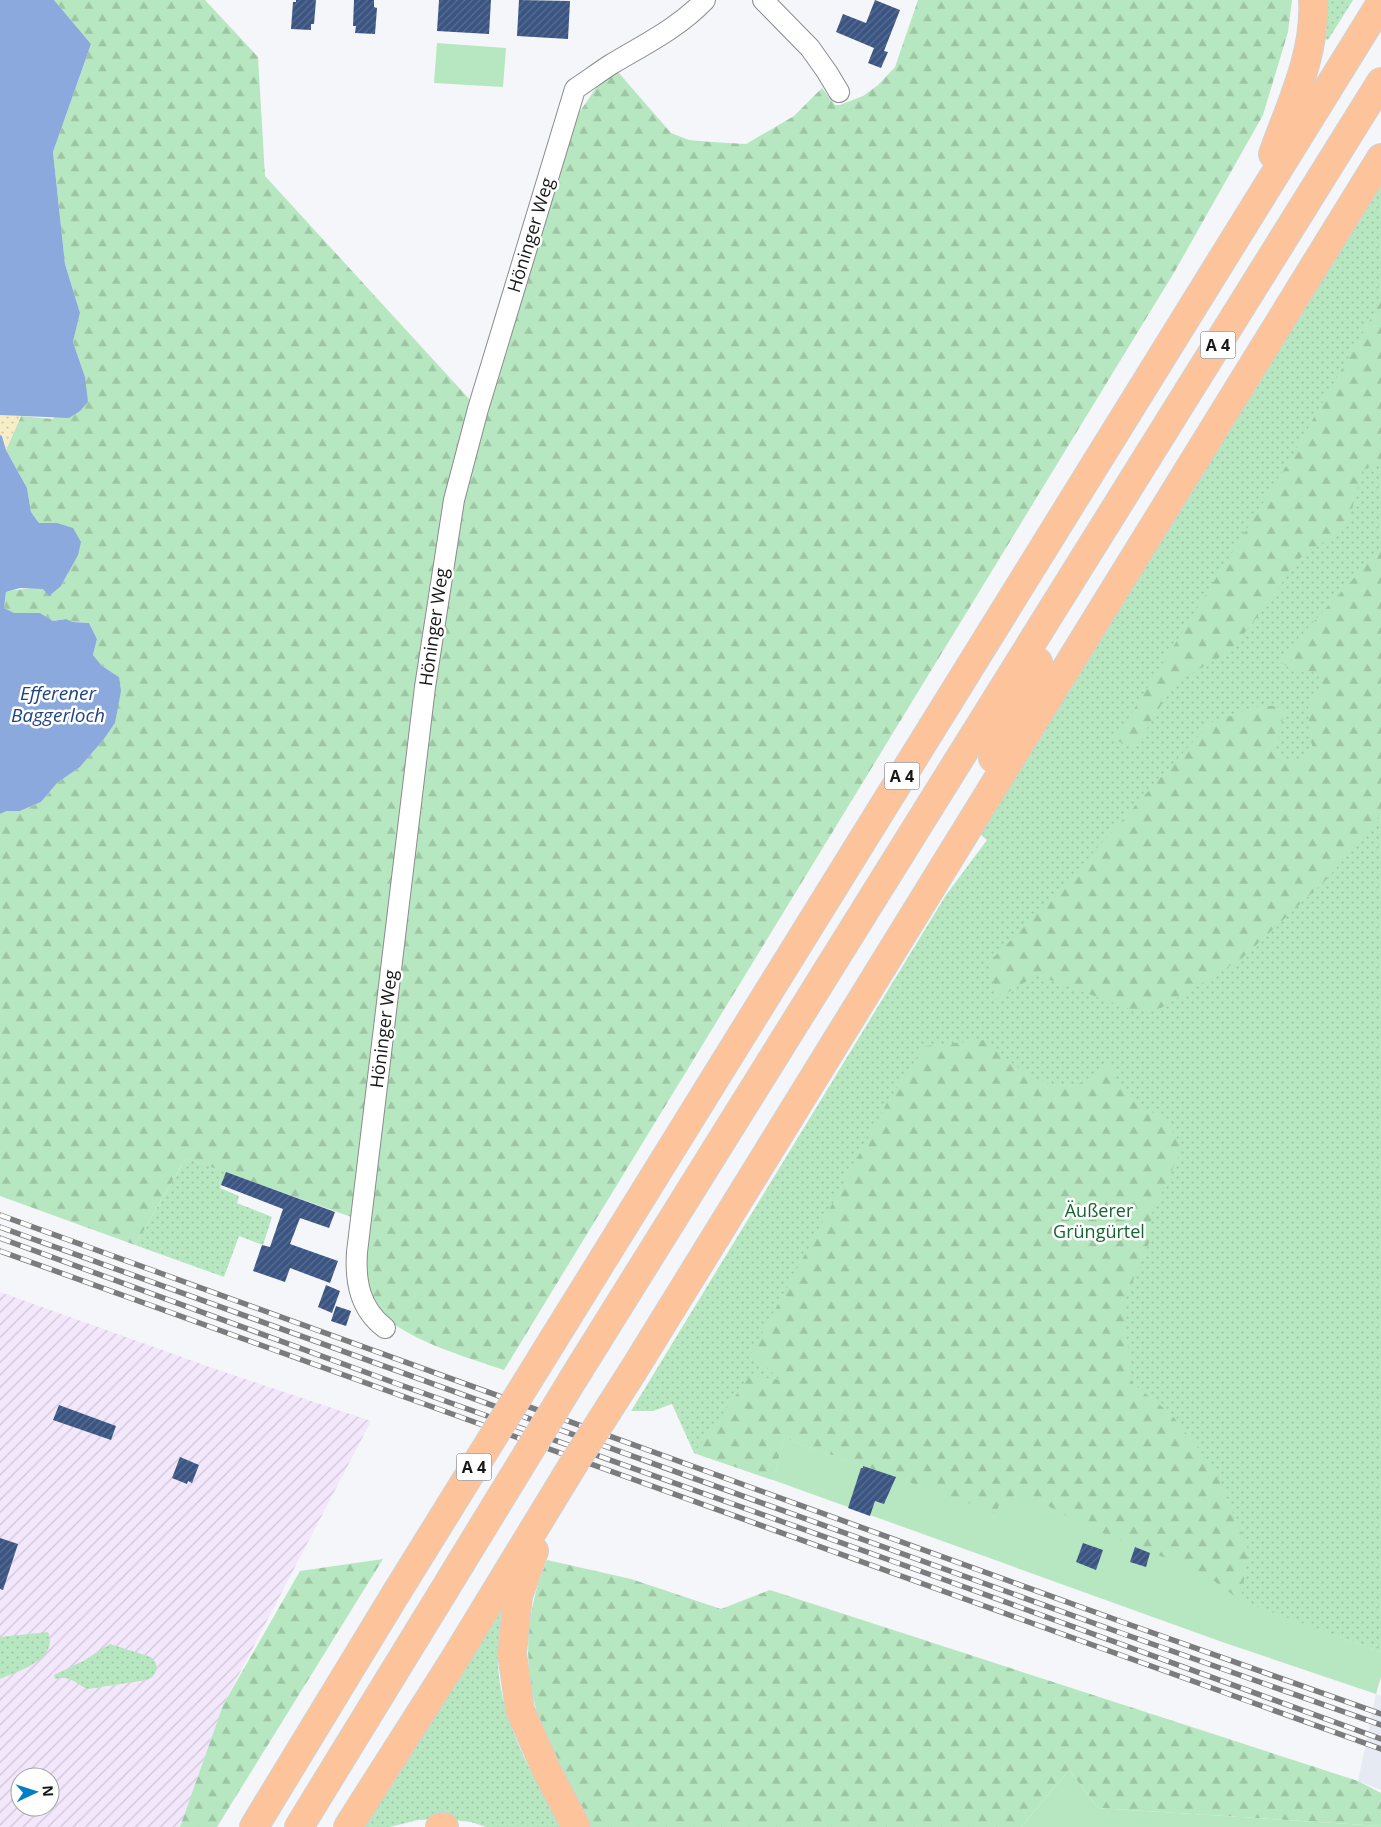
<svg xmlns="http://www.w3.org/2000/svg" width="1381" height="1827" font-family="'Open Sans',sans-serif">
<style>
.built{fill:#e5eaf3}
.industrial{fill:url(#industrial-furrows);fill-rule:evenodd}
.grass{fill:url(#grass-dots)}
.forest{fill:url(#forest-firs)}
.sand{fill:url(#sand-dots)}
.garden{fill:#b7e7c0}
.water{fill:#8ba9dd}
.building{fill:url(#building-hatch)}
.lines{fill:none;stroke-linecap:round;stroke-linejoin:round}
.minor-casing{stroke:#898b8d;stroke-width:22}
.motorway-casing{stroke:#d1d1d1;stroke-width:30}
.minor{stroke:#fff;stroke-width:20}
.motorway{stroke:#fdc49b;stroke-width:28}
.rail-casing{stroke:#7c7c7e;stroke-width:5.5}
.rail{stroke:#fff;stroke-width:4;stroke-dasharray:11;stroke-linecap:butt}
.motorway-bridge-casing{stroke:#d1d1d1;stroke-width:30;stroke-linecap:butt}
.motorway-bridge{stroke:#fdc49b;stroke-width:28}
.labels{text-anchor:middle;stroke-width:5;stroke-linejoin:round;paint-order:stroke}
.shield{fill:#fff;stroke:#5d5d5d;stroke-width:1}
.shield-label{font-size:16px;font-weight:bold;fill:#171718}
.street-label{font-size:18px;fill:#171718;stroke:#fff}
.park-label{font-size:18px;fill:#136632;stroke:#fff}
.water-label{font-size:19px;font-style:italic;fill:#204381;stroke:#fff}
</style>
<defs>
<pattern id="industrial-furrows" width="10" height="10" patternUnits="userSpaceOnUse" patternTransform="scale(1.25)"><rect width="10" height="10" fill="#f3e7fc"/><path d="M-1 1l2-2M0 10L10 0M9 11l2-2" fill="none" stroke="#d0c5d7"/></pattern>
<pattern id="grass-dots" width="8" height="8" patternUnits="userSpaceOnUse" patternTransform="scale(1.25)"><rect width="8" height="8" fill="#b7e7c0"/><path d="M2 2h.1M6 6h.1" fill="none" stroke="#9dc5a4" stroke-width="1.8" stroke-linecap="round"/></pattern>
<pattern id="forest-firs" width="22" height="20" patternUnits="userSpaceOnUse" patternTransform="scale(1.25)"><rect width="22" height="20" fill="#b7e7c0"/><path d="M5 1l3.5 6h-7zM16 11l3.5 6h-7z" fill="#9dc5a4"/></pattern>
<pattern id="sand-dots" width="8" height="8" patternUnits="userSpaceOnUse" patternTransform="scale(1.25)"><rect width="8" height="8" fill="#f7edc7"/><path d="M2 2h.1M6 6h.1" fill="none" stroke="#d3caaa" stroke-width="1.8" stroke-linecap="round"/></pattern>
<pattern id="building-hatch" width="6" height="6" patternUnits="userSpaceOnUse" patternTransform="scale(1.25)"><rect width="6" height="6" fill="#3b5583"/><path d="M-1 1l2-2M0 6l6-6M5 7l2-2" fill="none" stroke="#5a6e91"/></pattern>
</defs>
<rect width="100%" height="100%" fill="#f5f6f9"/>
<polygon class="built" points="1376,1694 1381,1696 1381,1790 1358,1781"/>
<path class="industrial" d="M0,1292L221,1371L371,1421L223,1705L180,1827H0ZM20,1777H50V1807H20Z"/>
<g class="grass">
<polygon points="1323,0 1353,0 1328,40 1320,36"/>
<polygon points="1381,186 1381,1652 784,1438 773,1480 694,1453 672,1404 653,1411 631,1411 946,895 987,840 980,834 1222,440"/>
<polygon points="186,1158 227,1172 220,1188 239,1196 237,1203 272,1217 263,1245 239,1236 224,1277 135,1245"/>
<path d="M502,1607C501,1626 498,1645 498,1664C501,1723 533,1777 562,1827H486L471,1822L444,1819L418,1820L390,1827H363L388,1790Z"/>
<path d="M48,1632C59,1660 18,1671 0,1679V1637Z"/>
<path d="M110,1644L151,1657C160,1665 158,1675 147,1680L88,1689C74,1684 73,1675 55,1679L54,1675L85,1660Z"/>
</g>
<g class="forest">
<path d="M54,0H205L258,57L265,176L472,402L357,1219L186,1158L135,1245L0,1196V814L7,811H20L41,802L57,783L80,767L104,739L115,723L119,677L102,666L93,655L97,639L89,623L73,622L66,619L53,621L40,613H13L4,608L6,592C24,587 43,589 61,586L68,574L57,523H39L31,512L27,488L6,450L21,416L53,419L85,377L73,342L80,313L65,264L53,152L91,44Z"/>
<path d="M918,0H1292L1288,32L1263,115L1175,271L504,1370C469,1358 406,1340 381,1313C371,1303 367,1284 363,1271L417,801L462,502L487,407L572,123L598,85L618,72L671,133L689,140L711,142L746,144L794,116L822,88L835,105H840L863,96L878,85L895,67Z"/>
<polygon points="1381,301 1381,459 1362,471 1348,525 1300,558 1261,612 1230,651 1174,684 1135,748 1115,740 1288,463"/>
<polygon points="1381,549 1381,814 1327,879 1241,959 1161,1008 1133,1010 1037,975 997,999 989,962 1042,909 1210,723 1257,707 1272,706 1285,708 1276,747 1286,761 1301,760 1313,750 1309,730 1308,705 1320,694 1322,677 1311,671 1295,673 1278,660"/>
<path d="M984,1040C1009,1060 1049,1101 1084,1081C1093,1076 1102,1066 1110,1060L1120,1088L1167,1123L1183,1147L1152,1213L1149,1243L1123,1304L1132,1383L1171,1414L1214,1468L1248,1549L1241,1601L1203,1573L1087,1527L1026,1495L1020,1508L996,1513L784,1438L773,1480L694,1453L750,1376L781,1380L751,1354L888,1101L925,1046Z"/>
<polygon points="383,1559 217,1827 180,1827 223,1705 300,1571"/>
<path d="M547,1560L631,1579L721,1609L770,1590L1358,1781L1381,1793V1826L1098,1808L1069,1770L1021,1827H590C579,1799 561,1773 549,1745C522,1685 521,1621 547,1560Z"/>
</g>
<polygon class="sand" points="0,415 21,416 6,450 3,436 0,435"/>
<g class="garden">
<polygon points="437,43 506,48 503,87 434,83"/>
<polygon points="784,1438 995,1513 1002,1500 1020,1507 1026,1494 1087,1527 1203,1573 1241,1601 1381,1652 1381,1677 1376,1694 1225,1643 773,1480"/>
<polygon points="1069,1770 1098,1808 1381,1826 1381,1827 1021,1827"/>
</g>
<g class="water">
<polygon points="0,0 54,0 91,44 53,152 65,264 80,313 73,342 85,377 88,402 80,411 69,418 0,415"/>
<polygon points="0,435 2,436 6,450 27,488 31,512 39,523 57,523 73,528 81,542 78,555 61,586 49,596 43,589 20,588 6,592 4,608 14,613 40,613 53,621 66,619 73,622 89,623 97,639 93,655 102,666 119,677 121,691 115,723 104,739 80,767 57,783 41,802 20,811 7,811 0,814"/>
</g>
<g class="building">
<polygon points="296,0 316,0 314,24 311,24 311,30 291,29 293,2 296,2"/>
<polygon points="354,0 374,0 374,7 377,8 375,34 355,33 356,26 353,26"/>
<polygon points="439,0 491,0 489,34 437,31"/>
<polygon points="519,0 570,1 568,39 517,36"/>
<polygon points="875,0 900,10 884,51 888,52 881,68 868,63 874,48 836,32 843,14 866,23"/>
<polygon points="226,1172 335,1212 329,1228 300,1218 290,1244 338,1261 330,1283 290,1268 285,1282 253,1271 262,1245 270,1247 283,1209 221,1185"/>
<polygon points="326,1285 340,1291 332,1313 318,1307"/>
<polygon points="336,1306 351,1311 346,1326 331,1321"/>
<polygon points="59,1405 116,1426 111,1440 53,1420"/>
<polygon points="180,1457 199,1465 192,1483 188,1481 187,1484 172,1478"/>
<polygon points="863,1466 896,1477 884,1504 875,1501 870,1516 848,1508 861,1468 863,1468"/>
<polygon points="0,1538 18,1544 3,1590 0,1589"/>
<polygon points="1083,1543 1103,1550 1096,1570 1076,1562"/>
<polygon points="1135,1547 1150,1553 1146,1567 1130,1562"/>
</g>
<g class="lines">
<g class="minor-casing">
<g id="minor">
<polyline points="763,0 810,48 827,72 839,92"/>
<path d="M385,1328C360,1309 355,1282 357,1252L425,687L454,500L478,409L575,89C587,81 598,73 610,65C645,44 677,29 705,0"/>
</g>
</g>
<g class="motorway-casing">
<g id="motorway">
<path d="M1273,154C1291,104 1316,54 1313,0"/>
<polyline points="993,758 1038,662"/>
<polyline points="553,1340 1381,3"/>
<polyline points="633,1371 1381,158"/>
<polyline points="575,1376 1381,82"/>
<polyline points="534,1551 518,1596 512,1653 520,1710 546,1769 576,1827"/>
<polyline points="254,1827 395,1595"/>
<polyline points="299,1827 440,1597"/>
<polyline points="348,1827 453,1662 573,1465"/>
<polyline points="440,1827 444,1827"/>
</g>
</g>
<use href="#minor" class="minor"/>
<use href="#motorway" class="motorway"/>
<g class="rail-casing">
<g id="rail">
<polyline points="0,1215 1125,1623 1381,1714"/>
<polyline points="0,1227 1121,1633 1381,1725"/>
<polyline points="0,1238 395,1383 948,1581 1381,1739"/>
<polyline points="0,1251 1381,1749"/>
</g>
</g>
<use href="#rail" class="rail"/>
<g class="motorway-bridge-casing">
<g id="motorway-bridge">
<polyline points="573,1465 633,1371"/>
<polyline points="395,1595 553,1340"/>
<polyline points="440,1597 575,1376"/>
</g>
</g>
<use href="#motorway-bridge" class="motorway-bridge"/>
</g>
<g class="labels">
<g class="shield">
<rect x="1200.5" y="331.5" width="35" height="27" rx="4"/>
<rect x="884.5" y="762.5" width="35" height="27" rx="4"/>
<rect x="456.5" y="1453.5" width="35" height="27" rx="4"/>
</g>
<g class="shield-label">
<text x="1218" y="351">A 4</text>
<text x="902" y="782">A 4</text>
<text x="474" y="1473">A 4</text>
</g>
<g class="street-label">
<text transform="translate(531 235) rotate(-73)" y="6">Höninger Weg</text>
<text transform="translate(434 627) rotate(-82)" y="6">Höninger Weg</text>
<text transform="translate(384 1029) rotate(-83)" y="6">Höninger Weg</text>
</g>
<g class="park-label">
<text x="1099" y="1217">Äußerer<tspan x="1099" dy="21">Grüngürtel</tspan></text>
</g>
<g class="water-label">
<text x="58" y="700">Efferener<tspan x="58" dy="22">Baggerloch</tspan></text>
</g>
</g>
<g transform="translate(35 1792) rotate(86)"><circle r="24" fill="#ffffff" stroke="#a2a2a3"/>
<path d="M0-4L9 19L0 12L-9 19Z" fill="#007ec6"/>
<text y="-8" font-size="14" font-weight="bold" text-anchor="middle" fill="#171718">N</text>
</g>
</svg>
